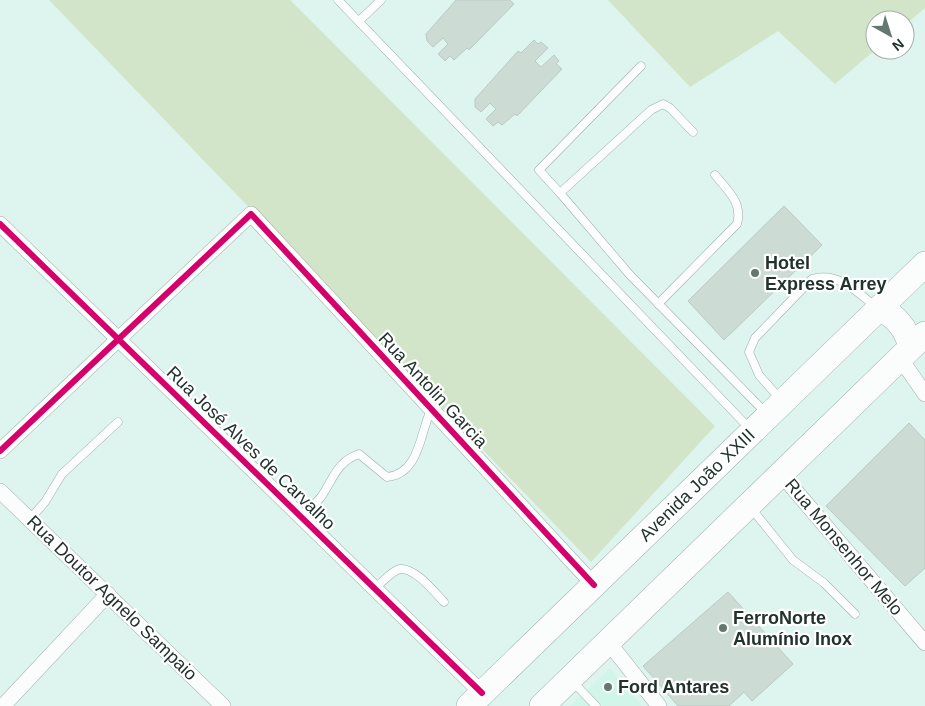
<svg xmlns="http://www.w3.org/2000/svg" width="925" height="706" font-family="Helvetica,sans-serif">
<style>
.built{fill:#d0f6ea}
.green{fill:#d2e5c8}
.building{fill:#ccdcd5;stroke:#bbcac3}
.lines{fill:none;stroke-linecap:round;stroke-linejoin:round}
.service-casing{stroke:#9cada8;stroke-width:9}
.minor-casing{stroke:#9cada8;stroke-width:16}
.primary-casing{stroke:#9cada8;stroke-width:26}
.service{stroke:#fafdfc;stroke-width:8}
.minor{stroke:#fafdfc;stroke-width:15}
.primary{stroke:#fafdfc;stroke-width:25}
.cycleway-casing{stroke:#fff;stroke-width:9}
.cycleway{stroke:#d6006c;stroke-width:6}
.poi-dot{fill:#647771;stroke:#fff;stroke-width:2}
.labels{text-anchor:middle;stroke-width:4.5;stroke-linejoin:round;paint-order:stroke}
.poi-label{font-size:18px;font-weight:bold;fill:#22332e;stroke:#fff;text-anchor:start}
.street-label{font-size:18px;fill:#22332e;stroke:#fff}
</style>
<rect width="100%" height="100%" fill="#def4ee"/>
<polygon class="built" points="610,668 642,706 570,706"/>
<g class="green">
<polygon points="49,0 290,0 715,426 591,562"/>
<polygon points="608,0 925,0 925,8 905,25 905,20 875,20 875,50 835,84 778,31 690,87"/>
</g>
<g class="building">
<polygon points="456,0 510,0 514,4 469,50 467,48 454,60 450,56 445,61 438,54 448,44 443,38 433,47 427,41 426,34"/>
<polygon points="534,40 538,44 541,42 548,48 535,61 541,67 554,55 559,61 556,64 562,69 517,116 515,114 502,125 498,122 493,126 486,119 496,109 490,103 481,112 475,107 475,99 518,51 521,53"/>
<polygon points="784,206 822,245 724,340 688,301"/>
<polygon points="909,423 925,440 925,568 905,586 826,506"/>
<polygon points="728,592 793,664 752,701 744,692 729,706 678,706 643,666"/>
</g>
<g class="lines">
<g class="service-casing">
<g id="service">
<polyline points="338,0 751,430"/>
<polyline points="359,21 381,0"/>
<polyline points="693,132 670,108 663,104 651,110 560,193 630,275 766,413"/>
<polyline points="560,193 539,170 641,66"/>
<path d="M658,304L737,224C743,203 728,191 715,175"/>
<path d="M781,400L759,375L749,352L755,338L812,279C837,271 857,292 875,306"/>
<polyline points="751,508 793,560 824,583 855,614"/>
<path d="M302,518C308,511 315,504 321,497C333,480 336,462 359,454L387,477C420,474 420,432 431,410"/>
<polyline points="30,519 45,502 62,474 118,422"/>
<path d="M375,588C382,583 391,571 400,569C415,567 435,593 444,602"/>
<polyline points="573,682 596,706"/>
</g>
</g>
<g class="minor-casing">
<g id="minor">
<polyline points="0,224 482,693"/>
<polyline points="900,358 925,394"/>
<polyline points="0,451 251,214 594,585"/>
<polyline points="782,475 925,643"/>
<polyline points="0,491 223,706"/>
<polyline points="609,643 659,706"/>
<polyline points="3,706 108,594"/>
</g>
</g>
<g class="primary-casing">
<g id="primary">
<path d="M879,309C896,315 907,330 911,347"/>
<polyline points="469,706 925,264"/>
<polyline points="542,706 925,334"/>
</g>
</g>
<use href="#service" class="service"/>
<use href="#minor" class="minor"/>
<use href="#primary" class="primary"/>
<g class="cycleway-casing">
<g id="cycleway">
<polyline points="0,224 482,693"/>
<polyline points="0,451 251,214 594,585"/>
</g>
</g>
<use href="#cycleway" class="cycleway"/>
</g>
<g class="poi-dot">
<circle cx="755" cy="273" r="5"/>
<circle cx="723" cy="628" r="5"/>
<circle cx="608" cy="687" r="5"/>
</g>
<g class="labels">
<g class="poi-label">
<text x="765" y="269">Hotel<tspan x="765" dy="21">Express Arrey</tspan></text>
<text x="733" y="624">FerroNorte<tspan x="733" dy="21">Alumínio Inox</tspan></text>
<text x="618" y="693">Ford Antares</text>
</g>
<g class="street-label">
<text transform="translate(433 390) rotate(47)" y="6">Rua Antolin Garcia</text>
<text transform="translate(251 448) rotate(44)" y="6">Rua José Alves de Carvalho</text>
<text transform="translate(697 485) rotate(-44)" y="6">Avenida João XXIII</text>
<text transform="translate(844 547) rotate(50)" y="6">Rua Monsenhor Melo</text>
<text transform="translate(112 598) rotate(44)" y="6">Rua Doutor Agnelo Sampaio</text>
</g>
</g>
<g transform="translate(890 35) rotate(141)"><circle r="24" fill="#ffffff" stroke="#a7adab"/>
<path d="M0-4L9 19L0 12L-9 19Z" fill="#647771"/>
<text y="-8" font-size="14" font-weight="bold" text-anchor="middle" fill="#22332e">N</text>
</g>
</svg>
